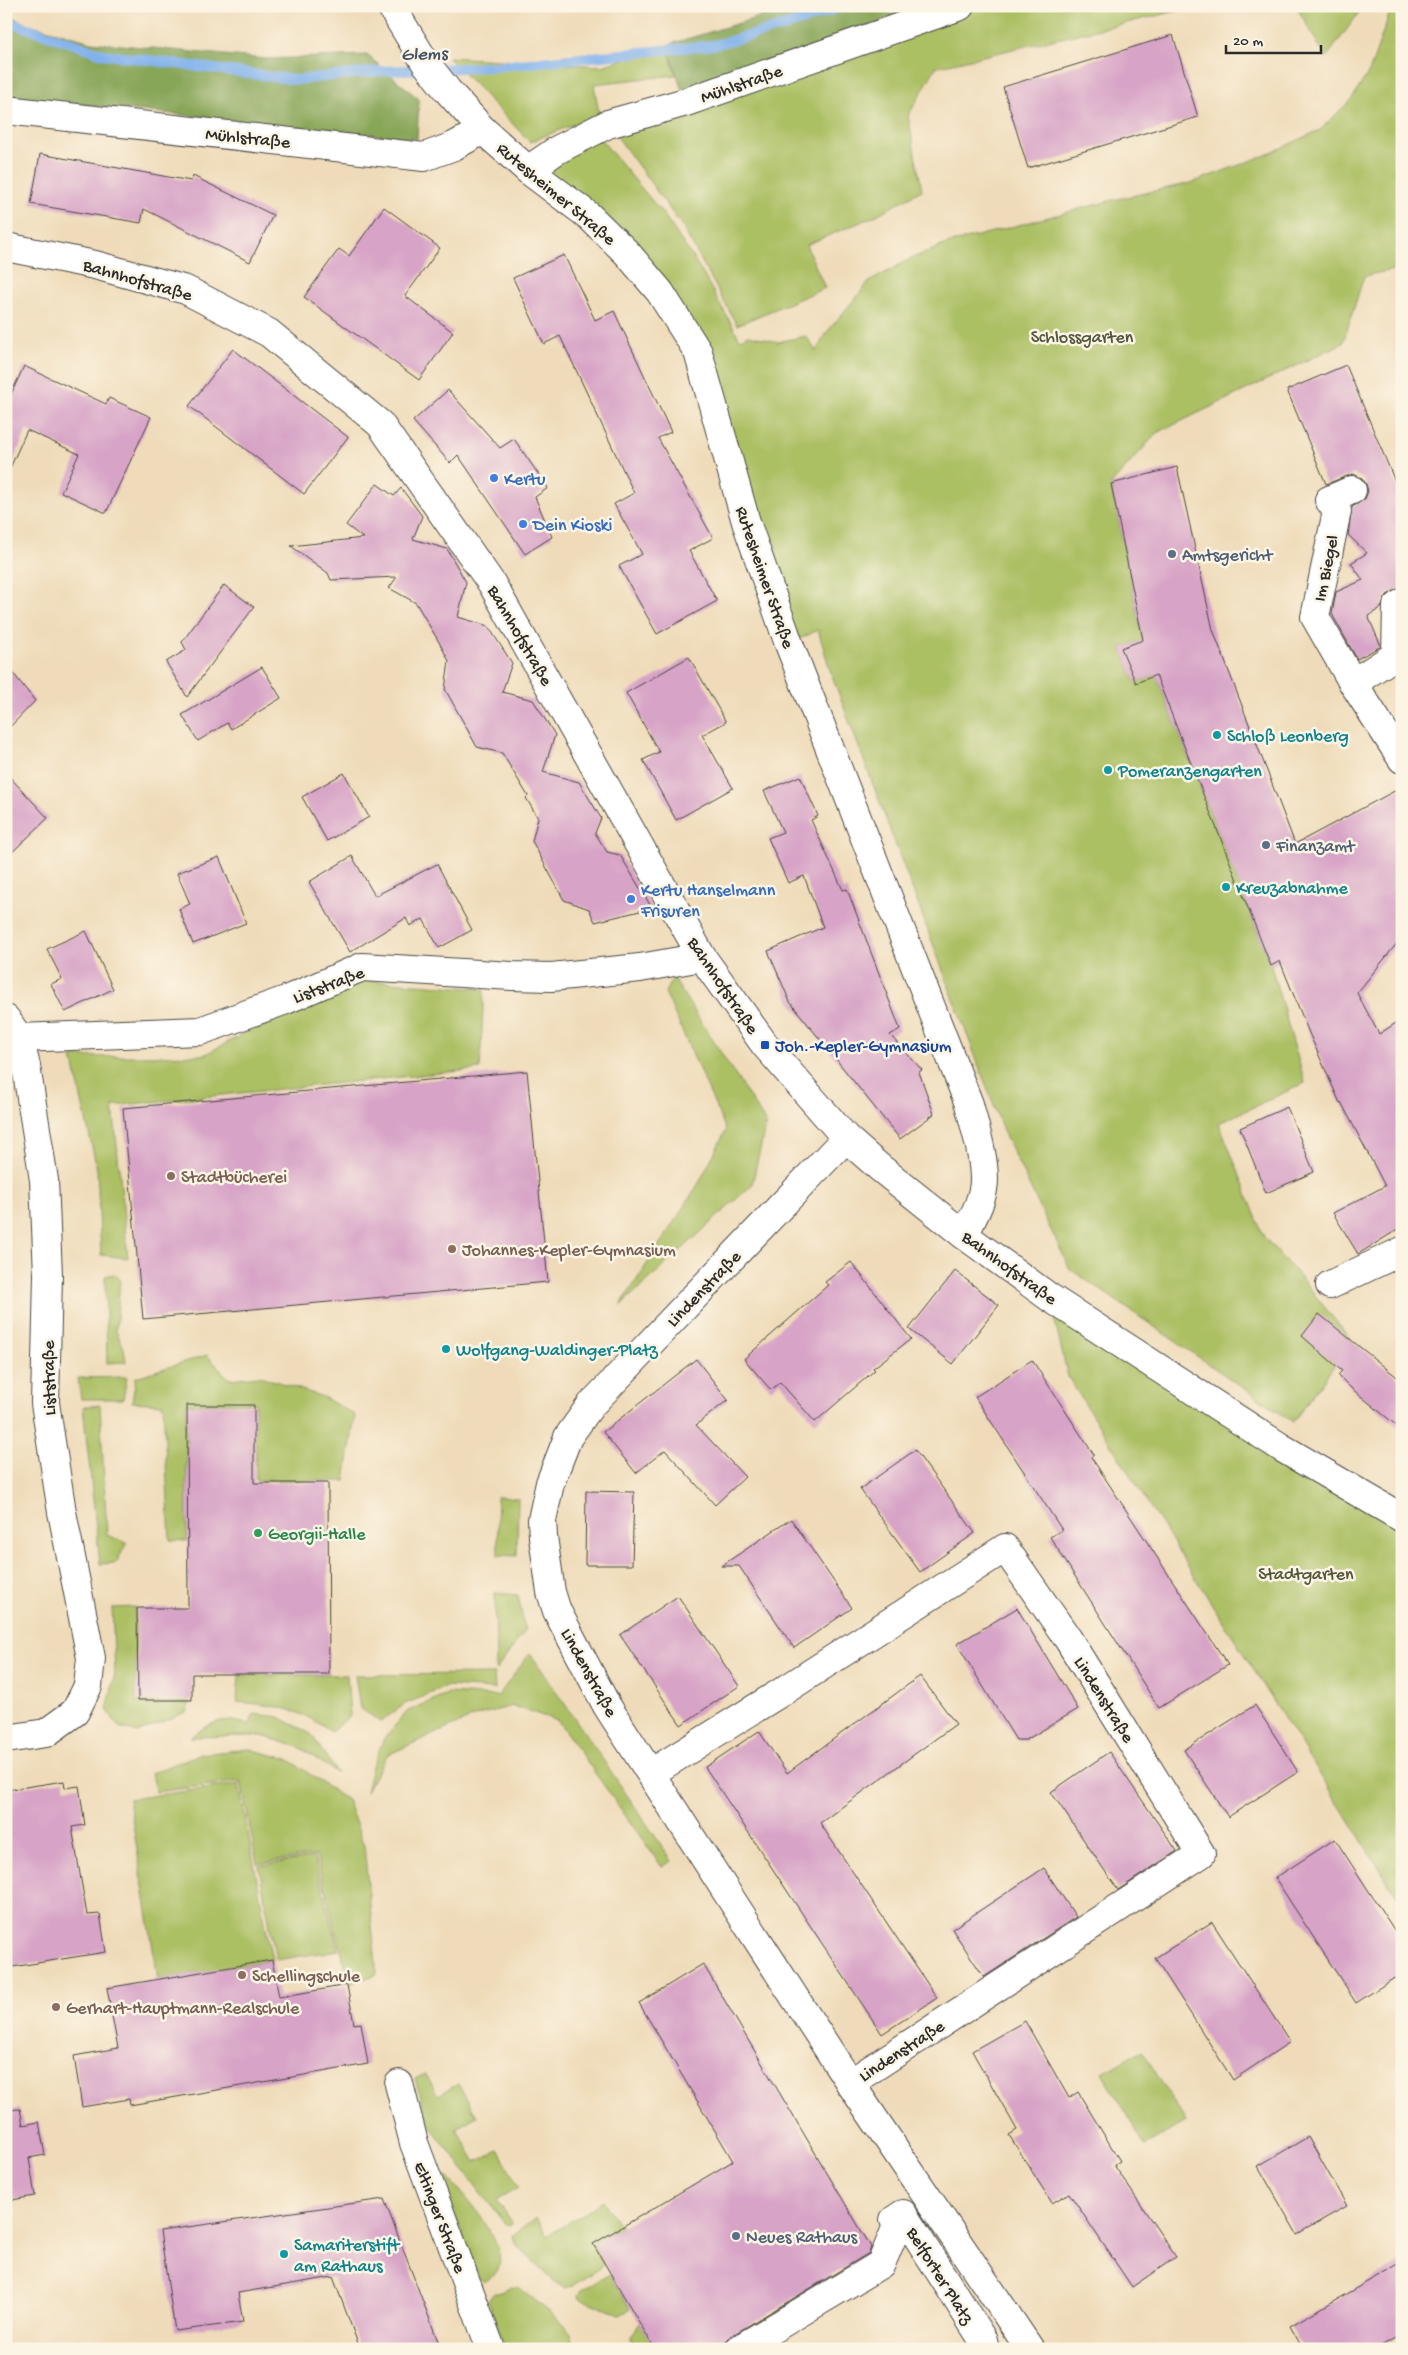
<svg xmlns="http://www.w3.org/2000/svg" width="1408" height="2355" font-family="'Gochi Hand',sans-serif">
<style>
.green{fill:#abbf63;stroke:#6b7547}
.forest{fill:#88a659;stroke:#5a6842}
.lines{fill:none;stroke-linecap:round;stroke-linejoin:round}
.stream{stroke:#80b1ec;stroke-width:10}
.building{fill:#d7a3c6}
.minor-casing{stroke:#484540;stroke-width:30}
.minor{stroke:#fff;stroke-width:28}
.shop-dot{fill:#3f7fe0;stroke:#fcf5e5;stroke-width:2}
.service-dot{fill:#5c6f8a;stroke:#fcf5e5;stroke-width:2}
.culture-dot{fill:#0f9aa8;stroke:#fcf5e5;stroke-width:2}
.transit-dot{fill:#1a4fb4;stroke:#fcf5e5;stroke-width:2}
.education-dot{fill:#8d6e63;stroke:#fcf5e5;stroke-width:2}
.leisure-dot{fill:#2e9e5b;stroke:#fcf5e5;stroke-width:2}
.labels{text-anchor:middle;stroke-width:5;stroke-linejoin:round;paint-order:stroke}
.street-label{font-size:18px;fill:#2b2b2b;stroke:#fcf5e5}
.park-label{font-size:18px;fill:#51573c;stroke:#fcf5e5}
.shop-label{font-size:18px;fill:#366cbe;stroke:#fcf5e5;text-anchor:start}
.service-label{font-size:18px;fill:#4e5e75;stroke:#fcf5e5;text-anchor:start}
.culture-label{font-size:18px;fill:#0d838f;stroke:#fcf5e5;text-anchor:start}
.transit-label{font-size:18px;fill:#164399;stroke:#fcf5e5;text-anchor:start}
.education-label{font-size:18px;fill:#785e54;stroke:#fcf5e5;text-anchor:start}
.leisure-label{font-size:18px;fill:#27864d;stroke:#fcf5e5;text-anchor:start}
.water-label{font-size:19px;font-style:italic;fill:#445365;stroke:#fcf5e5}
</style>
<rect width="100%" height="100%" fill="#fcf5e5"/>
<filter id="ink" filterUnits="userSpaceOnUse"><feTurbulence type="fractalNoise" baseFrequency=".02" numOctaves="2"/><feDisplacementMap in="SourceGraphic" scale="10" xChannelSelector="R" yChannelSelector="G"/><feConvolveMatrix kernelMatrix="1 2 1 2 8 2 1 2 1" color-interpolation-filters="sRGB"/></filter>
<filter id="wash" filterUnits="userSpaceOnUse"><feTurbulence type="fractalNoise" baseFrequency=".0096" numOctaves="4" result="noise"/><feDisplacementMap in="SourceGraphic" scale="20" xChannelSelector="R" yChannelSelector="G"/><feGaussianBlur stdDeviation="1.12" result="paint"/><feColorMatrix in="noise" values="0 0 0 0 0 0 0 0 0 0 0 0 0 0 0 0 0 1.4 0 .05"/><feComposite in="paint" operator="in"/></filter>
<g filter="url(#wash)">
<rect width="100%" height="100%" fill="#efdbb9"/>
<g class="green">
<polygon points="960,6 1199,6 936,67 908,116 922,190 875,216 806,245 825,288 737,325 682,226 608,124"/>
<polygon points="1296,6 1364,6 1326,58"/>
<polygon points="1392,6 1402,6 1402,268 1364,276 1343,343 1157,433 1111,484 1143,640 1121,648 1136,683 1156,675 1271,966 1305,1083 1219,1123 1264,1237 1301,1278 1352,1341 1293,1422 1070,1269 1006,1138 831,673 818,630 789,644 698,352 660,292 528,170 593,130 664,215 699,267 740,339 749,335 778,342 806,336 816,351 827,332 869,282 910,259 947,244 1117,199 1191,183 1266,155 1320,130 1351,100 1370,70"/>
<polygon points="667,45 676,75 594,84 599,114 530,142 448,57 602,66"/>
<polygon points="673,978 766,1123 752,1185 620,1306 699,1183 726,1130 665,992"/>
<polygon points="346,979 484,989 480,1069 113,1106 128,1258 101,1255 97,1169 72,1057 204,1055"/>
<polygon points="114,1274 120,1279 116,1331 124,1348 126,1362 107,1363 105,1276"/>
<polygon points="1049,1297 1402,1518 1402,1904 1068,1377"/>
<polygon points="207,1355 229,1379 260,1376 323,1397 355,1415 345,1481 256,1480 255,1403 186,1404 187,1541 170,1540 163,1404 132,1402 136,1377"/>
<polygon points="127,1377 123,1399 81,1399 78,1378"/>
<polygon points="100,1405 107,1535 127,1543 116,1563 100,1564 83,1407"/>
<polygon points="497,1497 518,1498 517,1556 498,1555"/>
<polygon points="495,1593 518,1595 525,1631 496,1670"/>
<polygon points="135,1607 136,1702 190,1702 186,1712 137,1733 119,1727 107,1710 115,1673 112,1608"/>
<polygon points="530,1653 672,1861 662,1867 558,1721 513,1706 478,1715 387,1755 366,1792 372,1767 384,1738 408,1711 449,1693 498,1696"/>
<polygon points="494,1674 495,1689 448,1686 405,1704 380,1722 360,1708 355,1675"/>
<path d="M239,1675H347L350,1716L331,1732C297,1707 278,1706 237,1702Z"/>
<path d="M254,1714L279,1717L311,1734L337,1773L299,1747L262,1736L190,1737C215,1721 221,1716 249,1725Z"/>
<polygon points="248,1749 288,1759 347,1800 364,1846 377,1974 350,1984 316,1855 257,1864 241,1781 156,1792 151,1773 200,1754"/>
<polygon points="239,1784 272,1960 158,1980 129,1799"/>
<polygon points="314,1857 339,1950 276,1960 259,1866"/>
<polygon points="1142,2050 1186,2122 1145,2146 1103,2073"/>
<polygon points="425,2074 438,2095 458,2084 477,2116 456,2128 476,2162 498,2150 519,2187 497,2200 512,2222 510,2225 504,2223 431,2127 415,2079"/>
<path d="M444,2176L449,2178C465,2197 529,2264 484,2281L479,2279L441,2178Z"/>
<polygon points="603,2201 621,2228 593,2244 604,2265 572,2286 565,2288 557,2284 515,2244 513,2235 536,2218 547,2236"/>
<polygon points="610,2274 630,2308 626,2312 619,2314 580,2299 579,2295 582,2290"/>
<polygon points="510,2287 520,2288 563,2323 571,2333 572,2343 569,2349 506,2349 488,2301 493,2294"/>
<polygon points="640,2323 655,2349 632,2349 631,2336"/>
</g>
<g class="forest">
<polygon points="795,6 917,6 686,102 667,45"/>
<polygon points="6,14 25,23 91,42 266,59 367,55 419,99 417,139 6,97"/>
</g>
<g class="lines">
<polyline class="stream" points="6,21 103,54 297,80 380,71 490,67 714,45 786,26 844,6"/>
</g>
<g id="blocks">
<g class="building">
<polygon points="1173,35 1198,117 1028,168 1003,87"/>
<polygon points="40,154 191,181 193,176 273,215 250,262 144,209 141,223 31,204"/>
<polygon points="384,207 440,248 405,296 453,332 419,380 304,297 339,249 349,256"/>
<polygon points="564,255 595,320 614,311 671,432 658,438 713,538 689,551 717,601 657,634 619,566 642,554 614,504 634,493 560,336 544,344 513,278"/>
<polygon points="233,349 348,437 304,494 189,406"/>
<polygon points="1346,365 1402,498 1402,588 1387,595 1381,608 1368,616 1381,646 1357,659 1332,614 1336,592 1363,580 1351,563 1367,553 1348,535 1352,507 1365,499 1368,491 1366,484 1362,478 1353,474 1326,484 1287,390"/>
<polygon points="24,366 106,404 109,398 151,417 106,513 61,492 79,454 27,430 6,477 6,405"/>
<polygon points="448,390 500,448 514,439 548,488 535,497 552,537 525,554 458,455 450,463 413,421"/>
<polygon points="1177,467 1213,630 1295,844 1402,787 1402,937 1357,993 1379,1034 1402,1019 1402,1227 1358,1254 1333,1213 1385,1186 1341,1102 1340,1103 1309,1033 1280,961 1271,966 1156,675 1136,683 1121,648 1143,640 1111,484"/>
<polygon points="377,484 394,496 401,488 422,516 413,539 447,549 466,582 458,617 488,626 512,663 502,692 533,700 555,735 543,772 579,782 601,818 595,833 607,852 620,855 652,908 595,922 589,909 564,900 532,841 538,818 526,798 528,796 502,753 477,747 445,689 449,661 439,642 416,603 389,588 397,577 331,580 328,573 291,546 363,538 346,525"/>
<polygon points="224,585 254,607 187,697 166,662 186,650 182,642"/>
<polygon points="689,657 726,722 702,735 733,788 676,820 643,760 659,752 626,693"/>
<polygon points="6,664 35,701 6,731"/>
<polygon points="262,667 281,698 231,729 227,723 198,741 182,715"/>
<polygon points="6,773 48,818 6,858"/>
<polygon points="344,773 369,817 327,841 302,797"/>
<polygon points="800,776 818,816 811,820 843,890 847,889 900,1029 890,1035 922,1070 919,1072 934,1114 900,1139 790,1002 768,951 823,927 804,876 788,883 768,838 783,832 764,791"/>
<polygon points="352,856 375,896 437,864 472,930 439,948 423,919 410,926 406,918 350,952 309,882"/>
<polygon points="219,857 246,923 193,944 179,909 190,904 177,873"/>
<polygon points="86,931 113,989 65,1012 51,984 62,979 47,949"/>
<polygon points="527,1071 548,1282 143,1319 123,1108"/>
<polygon points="1287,1107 1314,1172 1266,1193 1240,1128"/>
<polygon points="851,1262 911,1339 873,1368 875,1370 815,1422 780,1382 771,1390 744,1359 828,1285 825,1282"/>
<polygon points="955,1271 999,1305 953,1364 909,1329"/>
<polygon points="1319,1314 1402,1381 1402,1430 1351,1388 1338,1375 1342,1371 1302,1336"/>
<polygon points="696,1359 728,1400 696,1425 745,1477 715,1505 665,1450 636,1473 603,1432"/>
<polygon points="1032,1360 1094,1455 1091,1457 1228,1665 1159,1708 1050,1537 1062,1530 975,1397"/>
<polygon points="187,1405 254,1405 254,1483 328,1483 329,1674 192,1674 192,1700 138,1700 137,1608 188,1608"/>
<polygon points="915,1450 975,1533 920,1572 860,1489"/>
<polygon points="586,1491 634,1492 632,1565 585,1565"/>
<polygon points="791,1519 852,1608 794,1648 739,1566 721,1566"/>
<polygon points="678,1596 739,1686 681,1725 620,1635"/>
<polygon points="1017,1608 1078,1709 1026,1740 1016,1740 957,1644"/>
<polygon points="920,1676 956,1724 820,1823 937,1998 882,2034 705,1767 759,1731 787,1773"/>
<polygon points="1255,1705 1298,1772 1228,1817 1184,1750"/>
<polygon points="1109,1752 1177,1851 1118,1890 1051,1792"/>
<polygon points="64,1781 65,1788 79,1786 85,1825 72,1827 87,1915 100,1914 106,1952 6,1968 6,1790"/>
<polygon points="1335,1839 1402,1942 1402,1973 1356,2003 1275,1878"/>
<polygon points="1044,1868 1076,1917 984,1977 952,1929"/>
<polygon points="1212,1922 1290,2042 1233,2080 1155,1958"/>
<polygon points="272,1960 279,1997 347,1985 354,2024 361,2023 368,2064 130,2105 129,2099 82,2107 74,2056 118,2048 107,1988"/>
<polygon points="703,1964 871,2247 869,2253 731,2336 726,2341 723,2349 655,2349 593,2244 733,2161 639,2003"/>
<polygon points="1025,2021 1069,2098 1078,2092 1120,2161 1114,2165 1176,2257 1132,2287 1069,2193 1052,2203 1009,2135 1017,2130 972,2051"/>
<polygon points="20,2109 23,2125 39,2122 45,2155 29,2158 35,2196 6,2201 6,2110"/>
<polygon points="1308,2137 1347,2206 1297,2234 1258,2166"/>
<polygon points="384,2199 441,2349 360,2349 333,2277 238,2293 243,2322 175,2331 160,2231"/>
<polygon points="1402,2262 1402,2334 1376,2349 1303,2349 1290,2326"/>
</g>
</g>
</g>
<g filter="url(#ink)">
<use href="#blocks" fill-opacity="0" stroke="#484540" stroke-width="1"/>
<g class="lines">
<g class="minor-casing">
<g id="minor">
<path d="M391,6L425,62L447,90L483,130L528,170L589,216L627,253L660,292L698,352L746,522L789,644L969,1104C975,1128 984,1155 984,1180C984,1199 972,1219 964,1235"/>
<polyline points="6,110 424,157 454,146 483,130"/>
<polyline points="528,170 557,150 608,124 686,102 960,6"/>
<polyline points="6,247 95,265 186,290 269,333 380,424 492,584 702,957 765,1045 846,1138 879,1167 964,1235 1049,1297 1282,1448 1402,1518"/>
<polyline points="1352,490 1329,500 1337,511 1315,617 1353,683 1402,759"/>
<polyline points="1353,683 1396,655 1397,607 1402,603"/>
<polyline points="6,1019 19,1038 26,1066 44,1180 48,1275 45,1403 62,1512 91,1658 88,1686 75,1712 46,1733 6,1739"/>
<polyline points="19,1038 200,1031 286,1000 362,967 512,976 551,977 640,968 702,957"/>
<polyline points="846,1138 591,1405 568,1437 550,1483 542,1520 543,1537 551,1592 557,1611 607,1706 731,1899 850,2083 1030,2349"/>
<polyline points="1330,1285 1402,1251"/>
<polyline points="651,1773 788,1688 1005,1548 1068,1639 1201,1854 850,2083"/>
<polyline points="399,2084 414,2143 491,2349"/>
<polyline points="739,2349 881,2264 897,2226 894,2220 903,2214 983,2340 985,2349"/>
</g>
</g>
<use href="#minor" class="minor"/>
</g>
</g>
<g class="shop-dot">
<circle cx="494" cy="478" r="5"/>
<circle cx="523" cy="524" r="5"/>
<circle cx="631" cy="899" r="5"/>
</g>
<g class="service-dot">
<circle cx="1172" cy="554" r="5"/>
<circle cx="1266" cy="845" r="5"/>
<circle cx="736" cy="2236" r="5"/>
</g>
<g class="culture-dot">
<circle cx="1217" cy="735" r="5"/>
<circle cx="1108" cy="770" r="5"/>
<circle cx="1226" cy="887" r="5"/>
<circle cx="446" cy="1349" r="5"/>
<circle cx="284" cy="2254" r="5"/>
</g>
<rect class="transit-dot" x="760" y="1040" width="10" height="10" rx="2.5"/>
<g class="education-dot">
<circle cx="171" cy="1176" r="5"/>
<circle cx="452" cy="1249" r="5"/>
<circle cx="242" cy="1975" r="5"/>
<circle cx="56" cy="2007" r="5"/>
</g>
<circle class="leisure-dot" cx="258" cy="1533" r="5"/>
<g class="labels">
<g class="street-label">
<text transform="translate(741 83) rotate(-19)" y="6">Mühlstraße</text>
<text transform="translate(248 137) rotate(6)" y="6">Mühlstraße</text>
<text transform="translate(557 193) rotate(40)" y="6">Rutesheimer Straße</text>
<text transform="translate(138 279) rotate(16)" y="6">Bahnhofstraße</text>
<text transform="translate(1325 568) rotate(-78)" y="6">Im Biegel</text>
<text transform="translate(766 577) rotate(71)" y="6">Rutesheimer Straße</text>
<text transform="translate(521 635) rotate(60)" y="6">Bahnhofstraße</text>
<text transform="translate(328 984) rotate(-21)" y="6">Liststraße</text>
<text transform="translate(724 985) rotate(56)" y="6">Bahnhofstraße</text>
<text transform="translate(1010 1267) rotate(36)" y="6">Bahnhofstraße</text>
<text transform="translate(703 1288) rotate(-46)" y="6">Lindenstraße</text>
<text transform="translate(48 1378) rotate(-91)" y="6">Liststraße</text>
<text transform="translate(590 1672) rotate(61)" y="6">Lindenstraße</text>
<text transform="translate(1105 1699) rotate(58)" y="6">Lindenstraße</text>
<text transform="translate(901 2050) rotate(-33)" y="6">Lindenstraße</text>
<text transform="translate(441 2217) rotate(69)" y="6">Eltinger Straße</text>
<text transform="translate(941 2275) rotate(58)" y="6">Belforter Platz</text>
</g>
<g class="park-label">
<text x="1082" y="342">Schlossgarten</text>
<text x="1306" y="1579">Stadtgarten</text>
</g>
<g class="shop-label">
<text x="504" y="484">Kertu</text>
<text x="533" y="530">Dein Kioski</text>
<text x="641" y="895">Kertu Hanselmann<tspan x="641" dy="21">Frisuren</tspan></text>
</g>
<g class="service-label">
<text x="1182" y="560">Amtsgericht</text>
<text x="1276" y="851">Finanzamt</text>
<text x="746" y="2242">Neues Rathaus</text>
</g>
<g class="culture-label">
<text x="1227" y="741">Schloß Leonberg</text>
<text x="1118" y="776">Pomeranzengarten</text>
<text x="1236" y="893">Kreuzabnahme</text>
<text x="456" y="1355">Wolfgang-Waldinger-Platz</text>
<text x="294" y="2250">Samariterstift<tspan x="294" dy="21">am Rathaus</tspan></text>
</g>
<g class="transit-label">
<text x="775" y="1051">Joh.-Kepler-Gymnasium</text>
</g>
<g class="education-label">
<text x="181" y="1182">Stadtbücherei</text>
<text x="462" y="1255">Johannes-Kepler-Gymnasium</text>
<text x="252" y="1981">Schellingschule</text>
<text x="66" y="2013">Gerhart-Hauptmann-Realschule</text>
</g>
<g class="leisure-label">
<text x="268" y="1539">Georgii-Halle</text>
</g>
<g class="water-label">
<text transform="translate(424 52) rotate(-2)" y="7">Glems</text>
</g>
</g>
<rect width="1408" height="2355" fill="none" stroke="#fcf5e5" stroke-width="25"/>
<path d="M1226 45v8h95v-8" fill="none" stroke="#2b2b2b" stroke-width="2.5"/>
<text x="1233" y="45" font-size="15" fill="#2b2b2b" stroke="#fcf5e5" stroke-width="4" paint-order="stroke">20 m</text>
</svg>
